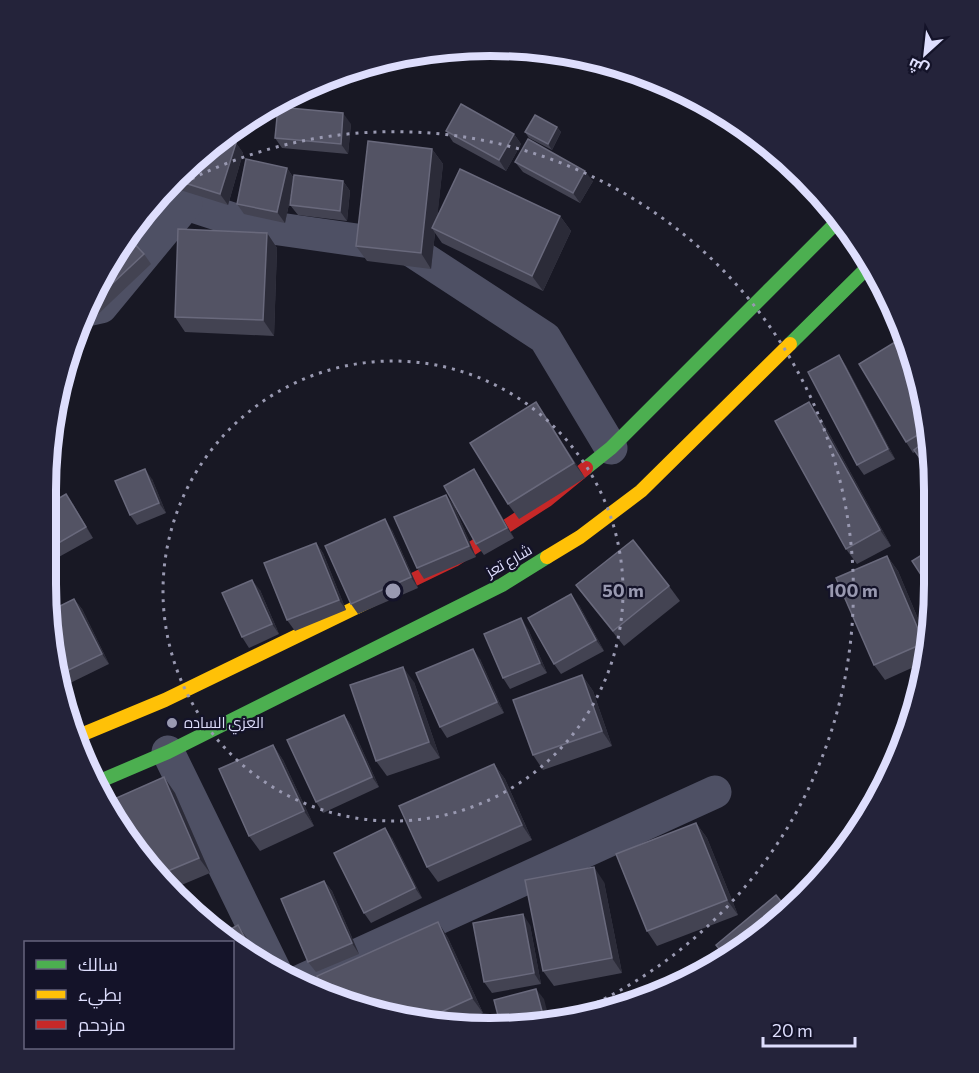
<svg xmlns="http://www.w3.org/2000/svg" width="979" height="1073" font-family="Commissioner,Cairo,sans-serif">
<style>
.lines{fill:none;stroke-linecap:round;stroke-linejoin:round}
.street{stroke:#4e5064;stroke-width:33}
.fast{stroke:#4caf50;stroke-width:14}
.slow{stroke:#ffc107;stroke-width:14}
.jam{stroke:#c62828;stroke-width:14}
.wall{fill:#434352}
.shaded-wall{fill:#2b2b38}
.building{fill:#535364;stroke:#69697c;stroke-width:1.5}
.ring{fill:none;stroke:#9999b1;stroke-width:3;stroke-dasharray:3 6}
.poi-dot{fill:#9999b1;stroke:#141329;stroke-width:2}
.labels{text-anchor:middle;stroke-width:4.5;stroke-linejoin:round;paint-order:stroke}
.street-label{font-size:15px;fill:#dedefd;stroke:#141329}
.poi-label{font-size:15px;fill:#dedefd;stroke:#141329;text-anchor:start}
.rim{fill:none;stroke:#dedefd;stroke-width:8}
.centre{fill:#9999b1;stroke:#141329;stroke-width:3}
.ring-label{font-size:18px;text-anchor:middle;font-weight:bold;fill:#9999b1;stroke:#141329;stroke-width:4.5;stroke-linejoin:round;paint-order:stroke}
</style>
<rect width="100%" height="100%" fill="#181824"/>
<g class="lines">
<g class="street">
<polyline points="159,195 251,225 406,247 545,338 611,448"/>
<polyline points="83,311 101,307 186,204"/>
<polyline points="168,752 275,971"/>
<polyline points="296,983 715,792"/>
</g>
<g class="fast">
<polyline points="790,344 871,264"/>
<polyline points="586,468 611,448 840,219"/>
<polyline points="93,784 168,752 502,585 547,557"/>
</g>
<g class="slow">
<polyline points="547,557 580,537 641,491 790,344"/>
<polyline points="76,737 165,700 394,589"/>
</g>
<polyline class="jam" points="394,589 454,560 547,500 586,468"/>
</g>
<g class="wall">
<polygon points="351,124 348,154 282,148 275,138"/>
<polygon points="557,127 561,132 552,150 529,138 525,132"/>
<polygon points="446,131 514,134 521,144 506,171 453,142"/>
<polygon points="236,143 243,153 228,205 177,189 171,180 175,175"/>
<polygon points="432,149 443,164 437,217 560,216 571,231 543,291 442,243 435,233 431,269 367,261 356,246"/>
<polygon points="515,162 593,181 580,203 523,172"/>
<polygon points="287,168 293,177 343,181 350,191 347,221 298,215 290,205 292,190 285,223 244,214 237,204"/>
<polygon points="267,233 277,248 274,336 185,332 175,317"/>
<polygon points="120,242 144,254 151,264 92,320 83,311"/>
<polygon points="895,342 902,353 925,402 927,469 915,452 913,453 906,442"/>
<polygon points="839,355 846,366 895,459 864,475 857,465"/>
<polygon points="536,402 585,478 519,519 508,504"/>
<polygon points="820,417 891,546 857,564 846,549"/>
<polygon points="474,469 481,480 514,538 484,555 476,544"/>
<polygon points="152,479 166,513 137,525 130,515"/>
<polygon points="446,495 454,506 476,557 424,579 417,568"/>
<polygon points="73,504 93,538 57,558 50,548"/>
<polygon points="392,530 418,588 358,614 351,604"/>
<polygon points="316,543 323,553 346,610 295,631 287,620"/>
<polygon points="887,556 898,571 929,645 925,662 885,680 874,665"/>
<polygon points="576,585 669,586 680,601 624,646 587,600"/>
<polygon points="260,590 279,634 249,648 242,637"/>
<polygon points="74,599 82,609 109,664 60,688 54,671"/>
<polygon points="579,605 604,651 561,674 554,664"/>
<polygon points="528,629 547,673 510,689 503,678"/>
<polygon points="480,659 504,713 447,738 440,727"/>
<polygon points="582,675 593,691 612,746 543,770 533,755"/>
<polygon points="414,682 440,758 387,776 376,761"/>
<polygon points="344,715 351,725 379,787 323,813 316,802"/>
<polygon points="273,745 283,760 314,826 260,851 249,836"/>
<polygon points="494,764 505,779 532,840 438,882 427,867"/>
<polygon points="164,777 175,793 210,873 172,889 137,854"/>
<polygon points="696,823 707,838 738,915 657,946 647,931"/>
<polygon points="392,838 422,898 371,923 364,913"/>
<polygon points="324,881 332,891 359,954 316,972 308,962"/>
<polygon points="604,882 622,973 554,986 543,971"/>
<polygon points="438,922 448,938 483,1013 457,1025 402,1019"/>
<polygon points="530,925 541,984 492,993 484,982"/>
</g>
<g class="shaded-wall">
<polygon points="343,113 351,124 348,154 341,144"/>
<polygon points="557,127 561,132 552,150 548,144"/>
<polygon points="514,134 521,144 506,171 499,160"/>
<polygon points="236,143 243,153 228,205 220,194"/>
<polygon points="432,149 443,164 436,230 432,228 435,233 431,269 421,253"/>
<polygon points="287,168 294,179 285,223 277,212"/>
<polygon points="585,171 593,181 580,203 573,193"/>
<polygon points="343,181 350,191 347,221 340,211"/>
<polygon points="560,216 571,231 543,291 532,276"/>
<polygon points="267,233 277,248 274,336 263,320"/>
<polygon points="895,342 918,379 919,383"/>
<polygon points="839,355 846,366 895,459 888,449"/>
<polygon points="536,402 546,417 585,478 574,463"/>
<polygon points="809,402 820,417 891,546 880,530"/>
<polygon points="145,469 152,479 166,513 159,503"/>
<polygon points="474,469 481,480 514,538 507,528"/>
<polygon points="66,494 73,504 93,538 86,527"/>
<polygon points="446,495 454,506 476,557 469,546"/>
<polygon points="385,519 392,530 418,588 411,577"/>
<polygon points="316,543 323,553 346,610 339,600"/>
<polygon points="887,556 898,571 929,645 928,649 924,643"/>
<polygon points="252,580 260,590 279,634 272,624"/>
<polygon points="571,594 579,605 604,651 596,640"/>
<polygon points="74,599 82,609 109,664 102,654"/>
<polygon points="521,618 528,629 547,673 540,663"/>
<polygon points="473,649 480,659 504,713 497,702"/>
<polygon points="403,667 414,682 440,758 429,742"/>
<polygon points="582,675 593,691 612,746 602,731"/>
<polygon points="344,715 351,725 379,787 372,777"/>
<polygon points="273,745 283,760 314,826 304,811"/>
<polygon points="494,764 505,779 532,840 522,825"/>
<polygon points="164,777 175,793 210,873 199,858"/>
<polygon points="696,823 707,838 738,915 727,900"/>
<polygon points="385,828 392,838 422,898 415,888"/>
<polygon points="594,867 604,882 622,973 612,958"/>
<polygon points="324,881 332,891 359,954 352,943"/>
<polygon points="523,914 530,925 541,984 534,973"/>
<polygon points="438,922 448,938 483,1013 472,998"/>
<polygon points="238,925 248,940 259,961 256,959"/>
<polygon points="536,989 544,999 550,1022 545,1022"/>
</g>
<g class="building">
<polygon points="461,104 514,134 499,160 446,131"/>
<polygon points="278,107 343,113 341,144 275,138"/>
<polygon points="535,115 557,127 548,144 525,132"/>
<polygon points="220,138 236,143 220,194 172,179 175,175"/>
<polygon points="528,139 585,171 573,193 515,162"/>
<polygon points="368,141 432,149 421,253 356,246"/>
<polygon points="246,159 287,168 277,212 237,204"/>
<polygon points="460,169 560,216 532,276 432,228"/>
<polygon points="294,175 343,181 340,211 290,205"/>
<polygon points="178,229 267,233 263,320 175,317"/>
<polygon points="126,235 144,254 85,309 120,242"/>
<polygon points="895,342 919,383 925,402 926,430 906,442 859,364"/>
<polygon points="839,355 888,449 857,465 808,372"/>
<polygon points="536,402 574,463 508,504 470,443"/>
<polygon points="809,402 880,530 846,549 775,421"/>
<polygon points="926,441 927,468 914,450"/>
<polygon points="145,469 159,503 130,515 115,481"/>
<polygon points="474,469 507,528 476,544 444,486"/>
<polygon points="66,494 86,527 50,548 47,543 49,504"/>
<polygon points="446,495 469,546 417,568 394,517"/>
<polygon points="385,519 411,577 351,604 325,546"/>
<polygon points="633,540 669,586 613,631 576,585"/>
<polygon points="316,543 339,600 287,620 264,563"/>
<polygon points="928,551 929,587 912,561"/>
<polygon points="887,556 924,643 874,665 836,578"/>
<polygon points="252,580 272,624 242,637 222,593"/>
<polygon points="571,594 596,640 554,664 528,618"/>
<polygon points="74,599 102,654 56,676 54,671 48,612"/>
<polygon points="521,618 540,663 503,678 484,634"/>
<polygon points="473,649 497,702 440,727 416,673"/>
<polygon points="403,667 429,742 376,761 350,685"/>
<polygon points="582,675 602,731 533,755 513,700"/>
<polygon points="344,715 372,777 316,802 287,740"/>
<polygon points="273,745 304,811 249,836 219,769"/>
<polygon points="494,764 522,825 427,867 399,806"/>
<polygon points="164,777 199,858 158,875 137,854 105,803"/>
<polygon points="696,823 727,900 647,931 616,854"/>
<polygon points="385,828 415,888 364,913 334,853"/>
<polygon points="594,867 612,958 543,971 525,880"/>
<polygon points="324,881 352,943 308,962 281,899"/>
<polygon points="776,895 788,910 760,936 725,956 716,945"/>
<polygon points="523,914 534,973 484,982 473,923"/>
<polygon points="438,922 472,998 421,1021 402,1019 325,993 317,976"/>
<polygon points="238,925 256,959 232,945 232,942 229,942 218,936"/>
<polygon points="701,961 706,967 674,986"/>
<polygon points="536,989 545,1022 501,1027 494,1000"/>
</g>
<g class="ring">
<circle cx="393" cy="591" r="230"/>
<path d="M160 196A459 459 0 1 1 554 1021"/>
</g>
<circle class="poi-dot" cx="172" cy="723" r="6"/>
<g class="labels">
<g class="street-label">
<text transform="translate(509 561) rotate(-30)" y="5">شارع تعز</text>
</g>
<g class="poi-label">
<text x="184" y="728">العزي الساده</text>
</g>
</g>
<path d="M0 0H979V1073H0ZM490 56H490A434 434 0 0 1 924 490V584A434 434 0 0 1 490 1018H490A434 434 0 0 1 56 584V490A434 434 0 0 1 490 56Z" fill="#24233a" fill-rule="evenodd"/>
<path class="rim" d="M490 56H490A434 434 0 0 1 924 490V584A434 434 0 0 1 490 1018H490A434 434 0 0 1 56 584V490A434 434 0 0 1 490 56Z"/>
<circle cx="393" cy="591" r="9" class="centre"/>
<g class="ring-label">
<text x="623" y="597">50 m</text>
<text x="852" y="597">100 m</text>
</g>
<rect x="24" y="941" width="210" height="108" fill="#141329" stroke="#65647e" stroke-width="1.5"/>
<rect x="36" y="960" width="30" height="9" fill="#4caf50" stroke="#65647e" stroke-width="1.5"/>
<text x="78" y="971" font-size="18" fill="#dedefd">سالك</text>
<rect x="36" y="990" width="30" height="9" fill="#ffc107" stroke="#65647e" stroke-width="1.5"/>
<text x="78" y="1001" font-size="18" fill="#dedefd">بطيء</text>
<rect x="36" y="1020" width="30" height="9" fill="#c62828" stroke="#65647e" stroke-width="1.5"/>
<text x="78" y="1031" font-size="18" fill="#dedefd">مزدحم</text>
<g transform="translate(925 54) rotate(207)" stroke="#141329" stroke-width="4.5" paint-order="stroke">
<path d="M0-4.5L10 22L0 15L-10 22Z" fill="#dedefd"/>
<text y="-9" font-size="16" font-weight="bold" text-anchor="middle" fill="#dedefd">ش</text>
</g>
<path d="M763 1037v9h92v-9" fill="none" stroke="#dedefd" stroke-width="3"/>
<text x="772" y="1037" font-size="18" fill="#dedefd" stroke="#141329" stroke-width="4.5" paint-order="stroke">20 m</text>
</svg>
